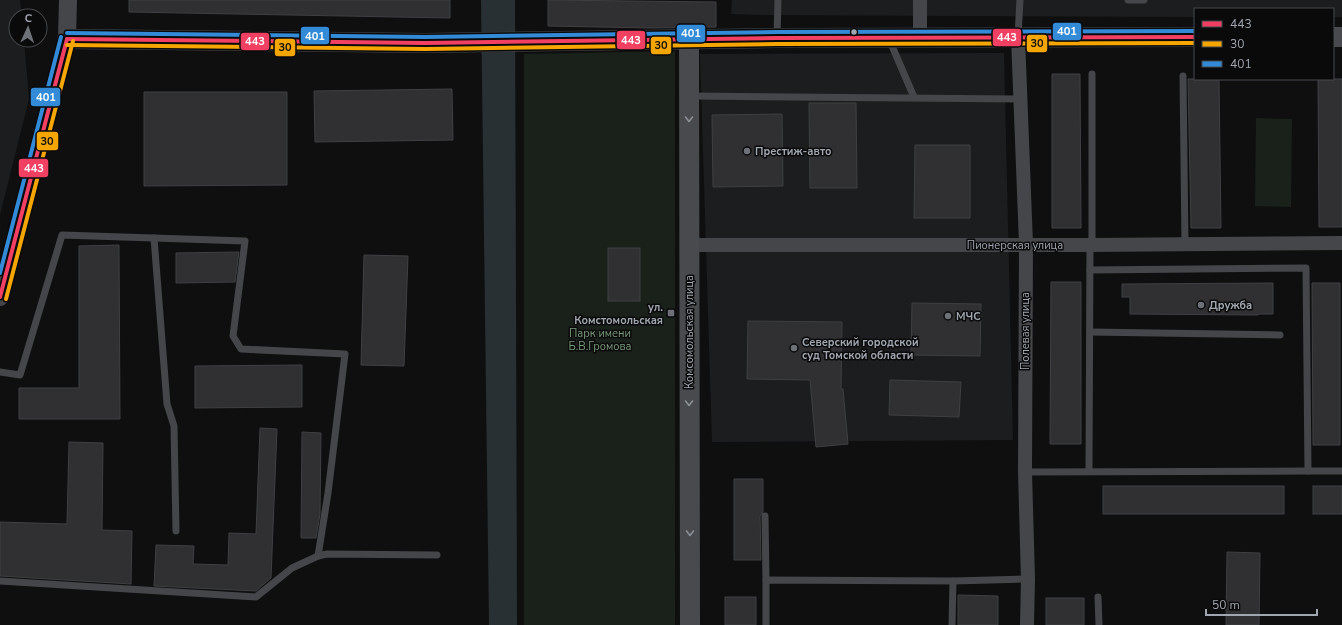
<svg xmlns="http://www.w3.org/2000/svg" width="1342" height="625" font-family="'Nunito Sans',sans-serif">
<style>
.built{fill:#1c1d1e}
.green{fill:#1a201a}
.water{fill:#283034}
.building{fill:#303032;stroke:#3f4043}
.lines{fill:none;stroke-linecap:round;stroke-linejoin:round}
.service{stroke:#444649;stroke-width:7}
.minor{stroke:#444649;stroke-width:14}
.tertiary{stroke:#444649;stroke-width:18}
.secondary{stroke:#484a4d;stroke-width:20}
.bus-1-casing{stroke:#0a0a0b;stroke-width:7}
.bus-2-casing{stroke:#0a0a0b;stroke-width:7}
.bus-3-casing{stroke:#0a0a0b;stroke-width:7}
.bus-1{stroke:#f24062;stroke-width:4}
.bus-2{stroke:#f7a600;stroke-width:4}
.bus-3{stroke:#338bd7;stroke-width:4}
.oneway{stroke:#8b9097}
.bus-dot{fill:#a1a7b0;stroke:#0a0a0b;stroke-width:1.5}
.poi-dot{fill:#6e7278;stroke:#0a0a0b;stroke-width:1.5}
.labels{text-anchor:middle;stroke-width:3;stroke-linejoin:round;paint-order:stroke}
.poi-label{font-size:11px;font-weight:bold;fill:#a1a7b0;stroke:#0a0a0b;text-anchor:start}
.street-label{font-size:11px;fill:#a1a7b0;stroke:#0a0a0b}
.park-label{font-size:11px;fill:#7a9b79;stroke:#0a0a0b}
.line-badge{stroke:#0a0a0b;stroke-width:1.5}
.badge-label{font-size:11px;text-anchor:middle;font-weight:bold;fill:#fff}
.pale-badge-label{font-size:11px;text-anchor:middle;font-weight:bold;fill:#111}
</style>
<rect width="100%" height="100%" fill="#0f0f10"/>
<g class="built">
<polygon points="0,0 20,0 22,16 16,16 16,40 24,40 29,99 0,215"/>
<polygon points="732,0 1342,0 1342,17 1333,17 1333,9 1195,9 1195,17 762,15 731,14"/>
<polygon points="1004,53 1013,440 712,442 700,54"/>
</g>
<g class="green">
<polygon points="675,51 675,625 524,625 524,54"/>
<polygon points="1256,118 1292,119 1291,207 1255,206"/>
</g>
<polygon class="water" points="481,0 515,0 517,625 489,625"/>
<g class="building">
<polygon points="129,0 450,0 450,18 129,12"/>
<polygon points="548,0 716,2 716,27 650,28 548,26"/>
<polygon points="1052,74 1080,74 1081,228 1052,228"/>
<polygon points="1188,79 1219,79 1221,228 1191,228"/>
<polygon points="1318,79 1342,79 1342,227 1319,227"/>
<polygon points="452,89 453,140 315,142 314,91"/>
<polygon points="144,92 287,92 287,185 144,186"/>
<polygon points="809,103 856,103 857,188 810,188"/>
<polygon points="782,114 783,186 713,187 712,115"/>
<polygon points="915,145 970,145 970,218 914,218"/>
<polygon points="119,245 120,419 19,419 19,388 79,388 79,246"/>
<rect x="608" y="248" width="32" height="53"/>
<polygon points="239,252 235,282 176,283 176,253"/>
<polygon points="364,255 408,256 404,366 361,365"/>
<polygon points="1051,282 1081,282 1081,444 1050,444"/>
<polygon points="1273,283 1273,314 1259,314 1258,315 1130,314 1130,297 1122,297 1122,284"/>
<polygon points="1312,283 1340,283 1340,445 1313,445"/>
<polygon points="912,303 981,304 980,356 911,355"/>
<polygon points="748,321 842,322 841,389 843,389 848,444 816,447 810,380 747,379"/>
<polygon points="302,365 302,407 195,408 195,366"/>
<polygon points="890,380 961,382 959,417 889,415"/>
<polygon points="260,428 277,429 271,578 256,591 154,586 156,545 194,546 193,564 228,565 229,533 256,534"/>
<polygon points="302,432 321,433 320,514 316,538 301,538"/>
<polygon points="69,442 103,443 102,530 132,531 131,584 0,576 0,522 67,524"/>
<polygon points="734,479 763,479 763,512 760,516 761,560 734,560"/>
<rect x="1103" y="486" width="181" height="28"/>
<rect x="1313" y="486" width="29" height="28"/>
<polygon points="1227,552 1260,553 1259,625 1226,625"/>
<polygon points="958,595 998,596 998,625 958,625"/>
<rect x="725" y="597" width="31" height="28"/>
<rect x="1046" y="598" width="38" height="27"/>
</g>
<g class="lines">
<g class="service">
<polyline points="1128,0 1144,0"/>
<polyline points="1018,36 1020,0"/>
<polyline points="777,37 778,0"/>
<polyline points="889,39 914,97"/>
<polyline points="1092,74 1092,245"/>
<polyline points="1183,76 1185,244"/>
<polyline points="690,96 1020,99"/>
<polyline points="154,238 167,404 174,426 176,531"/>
<polyline points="1090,270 1306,268 1308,471 1342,471"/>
<polyline points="1090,332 1280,335"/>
<polyline points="0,372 20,375 62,235 245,241 233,336 241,349 345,354 328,493 318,556 327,554 437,555"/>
<polyline points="1089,471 1090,245"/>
<polyline points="1025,472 1308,471"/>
<polyline points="765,516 766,580"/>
<polyline points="0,581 256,597 292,568 318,556"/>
<polyline points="953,581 1028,579"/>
<polyline points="1098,597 1099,625"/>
<polyline points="766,625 766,580 953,581 952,625"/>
</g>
<g class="minor">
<polyline points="920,0 920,37"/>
<polyline points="1018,37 1026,244 1025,472 1028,579 1027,625"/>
<polyline points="689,245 1092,245 1342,243"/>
</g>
<polyline class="tertiary" points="0,297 67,39 68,0"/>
<g class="secondary">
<polyline points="1333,37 1342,37"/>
<polyline points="67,39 425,43 777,38 1195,37"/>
<polyline points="689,39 690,625"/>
</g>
<g class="bus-1-casing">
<g id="bus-1">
<polyline points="67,39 425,43 777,38 1195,37"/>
<polyline points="0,297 67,39"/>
</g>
</g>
<g class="bus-2-casing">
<g id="bus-2">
<polyline points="67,45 425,49 777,44 1195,43"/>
<polyline points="6,299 73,41"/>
</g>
</g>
<g class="bus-3-casing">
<g id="bus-3">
<polyline points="67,33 425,37 777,32 1195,31"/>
<polyline points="0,273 61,37"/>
</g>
</g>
<use href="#bus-1" class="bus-1"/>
<use href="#bus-2" class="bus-2"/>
<use href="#bus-3" class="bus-3"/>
</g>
<defs><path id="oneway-chevron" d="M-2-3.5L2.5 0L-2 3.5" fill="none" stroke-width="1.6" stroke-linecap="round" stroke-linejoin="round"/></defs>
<g class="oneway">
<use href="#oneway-chevron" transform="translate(689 119) rotate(90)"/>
<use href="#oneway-chevron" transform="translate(689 403) rotate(90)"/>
<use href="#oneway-chevron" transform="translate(690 533) rotate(90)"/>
</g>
<circle class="bus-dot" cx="854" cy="32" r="3.5"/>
<g class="poi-dot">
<circle cx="747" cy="151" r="4"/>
<circle cx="1201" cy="305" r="4"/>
<rect x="667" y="309" width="8" height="8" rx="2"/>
<circle cx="948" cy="316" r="4"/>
<circle cx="794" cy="348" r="4"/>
</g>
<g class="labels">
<g class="poi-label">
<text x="755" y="155">Престиж-авто</text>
<text x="1209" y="309">Дружба</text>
<text x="663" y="311" text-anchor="end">ул.<tspan x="663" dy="13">Комстомольская</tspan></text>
<text x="956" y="320">МЧС</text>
<text x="802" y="346">Северский городской<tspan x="802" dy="13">суд Томской области</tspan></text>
</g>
<g class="street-label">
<text x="1015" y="249">Пионерская улица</text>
<text transform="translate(1025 331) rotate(-90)" y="4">Полевая улица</text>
<text transform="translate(689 332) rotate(-90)" y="4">Комсомольская улица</text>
</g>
<g class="park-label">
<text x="600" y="337">Парк имени<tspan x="600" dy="13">Б.В.Громова</tspan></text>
</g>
</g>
<g class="line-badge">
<rect x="1052" y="22" width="30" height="19" rx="4" fill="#338bd7"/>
<rect x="676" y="24" width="30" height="19" rx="4" fill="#338bd7"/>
<rect x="300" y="26" width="30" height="19" rx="4" fill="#338bd7"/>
<rect x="992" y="28" width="30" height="19" rx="4" fill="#f24062"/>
<rect x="616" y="30" width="30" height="20" rx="4" fill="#f24062"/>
<rect x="240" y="32" width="30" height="19" rx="4" fill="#f24062"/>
<rect x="1026" y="34" width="22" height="19" rx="4" fill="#f7a600"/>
<rect x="650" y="36" width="22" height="19" rx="4" fill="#f7a600"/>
<rect x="274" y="38" width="22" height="19" rx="4" fill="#f7a600"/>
<rect x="30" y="87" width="31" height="20" rx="4" fill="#338bd7"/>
<rect x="36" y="131" width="23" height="20" rx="4" fill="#f7a600"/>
<rect x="18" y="158" width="31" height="20" rx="4" fill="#f24062"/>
</g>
<g class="badge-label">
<text x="1067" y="35">401</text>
<text x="691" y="37">401</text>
<text x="315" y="40">401</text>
<text x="1007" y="41">443</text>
<text x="631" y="44">443</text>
<text x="255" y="45">443</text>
<text x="46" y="101">401</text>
<text x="34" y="172">443</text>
</g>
<g class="pale-badge-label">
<text x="1037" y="47">30</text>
<text x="661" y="49">30</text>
<text x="285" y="51">30</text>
<text x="47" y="145">30</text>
</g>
<rect x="1194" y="8" width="140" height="72" fill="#0a0a0b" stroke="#46494d"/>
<rect x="1202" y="21" width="20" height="6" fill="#f24062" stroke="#46494d"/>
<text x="1230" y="28" font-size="12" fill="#a1a7b0">443</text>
<rect x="1202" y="41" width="20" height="6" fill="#f7a600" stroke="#46494d"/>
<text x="1230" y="48" font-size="12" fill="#a1a7b0">30</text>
<rect x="1202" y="61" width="20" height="6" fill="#338bd7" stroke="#46494d"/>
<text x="1230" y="68" font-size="12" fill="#a1a7b0">401</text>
<g transform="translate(28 28) rotate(3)"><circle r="19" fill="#0a0a0b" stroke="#46494d"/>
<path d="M0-3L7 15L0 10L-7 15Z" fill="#6e7278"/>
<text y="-6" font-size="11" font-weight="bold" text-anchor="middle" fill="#a1a7b0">С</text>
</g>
<path d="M1206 609v6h111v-6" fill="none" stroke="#a1a7b0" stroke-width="2"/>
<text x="1212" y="609" font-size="12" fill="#a1a7b0" stroke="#0a0a0b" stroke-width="3" paint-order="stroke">50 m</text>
</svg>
